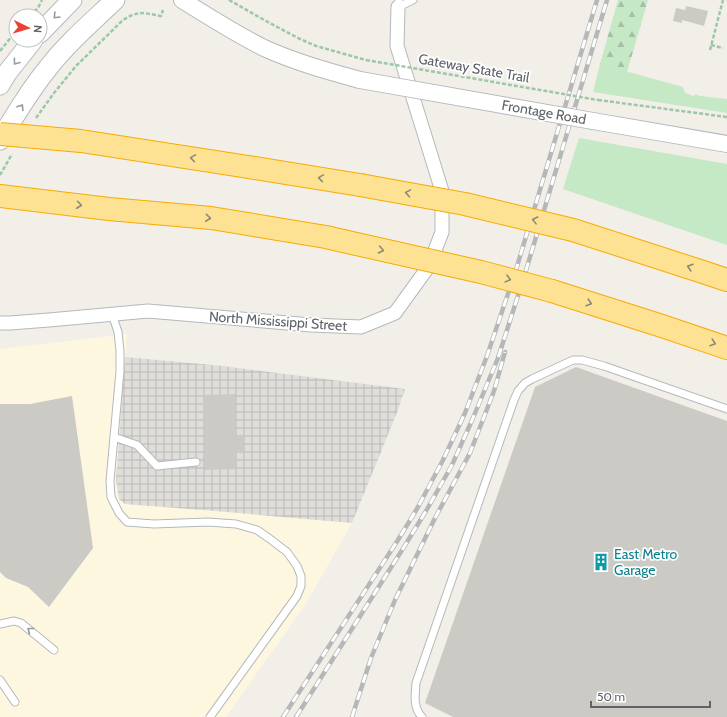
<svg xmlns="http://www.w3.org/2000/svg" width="727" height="717" font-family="Cabin,sans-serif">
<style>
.commercial{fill:#fef7e0}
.industrial{fill:url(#industrial-grid)}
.grass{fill:#c5e8c5}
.forest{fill:url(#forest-firs)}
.building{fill:#cccac5}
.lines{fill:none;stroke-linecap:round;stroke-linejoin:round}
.service-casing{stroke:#b5b8bc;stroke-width:9}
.minor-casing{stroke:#b5b8bc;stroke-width:15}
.tertiary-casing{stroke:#b5b8bc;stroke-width:18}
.secondary-casing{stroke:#b6babf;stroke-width:21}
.motorway-casing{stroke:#f9ab00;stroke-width:24}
.path{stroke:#9cc7a9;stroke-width:2.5;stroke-dasharray:4 2;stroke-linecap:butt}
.service{stroke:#fff;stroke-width:7}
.minor{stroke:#fff;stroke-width:13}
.tertiary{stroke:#fff;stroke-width:16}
.secondary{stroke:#fff;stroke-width:19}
.motorway{stroke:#fde293;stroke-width:22}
.rail-casing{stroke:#b6b7b8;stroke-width:4.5}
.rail{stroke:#fff;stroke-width:3;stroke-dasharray:9;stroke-linecap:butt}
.tertiary-bridge-casing{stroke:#b5b8bc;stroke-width:18;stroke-linecap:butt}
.motorway-bridge-casing{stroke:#f9ab00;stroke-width:24;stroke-linecap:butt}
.path-bridge{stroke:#9cc7a9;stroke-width:2.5;stroke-dasharray:4 2;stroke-linecap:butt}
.tertiary-bridge{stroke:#fff;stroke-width:16}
.motorway-bridge{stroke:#fde293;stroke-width:22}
.oneway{stroke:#979a9d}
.oneway2{stroke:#8e8975}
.labels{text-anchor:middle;stroke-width:3.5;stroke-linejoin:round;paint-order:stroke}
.street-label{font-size:14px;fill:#5f6368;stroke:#fff}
.culture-label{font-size:14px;fill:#0d838f;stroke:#fff;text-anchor:start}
</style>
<defs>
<pattern id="industrial-grid" width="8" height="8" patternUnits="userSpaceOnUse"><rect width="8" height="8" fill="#e0deda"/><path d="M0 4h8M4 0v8" fill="none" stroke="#b9b8b5"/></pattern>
<pattern id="forest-firs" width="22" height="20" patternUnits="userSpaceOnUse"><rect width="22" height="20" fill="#c5e8c5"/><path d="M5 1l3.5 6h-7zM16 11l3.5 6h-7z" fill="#a3c0a4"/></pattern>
</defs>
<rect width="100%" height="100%" fill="#f1efe8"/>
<polygon class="commercial" points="127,334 116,480 125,504 203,510 352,523 305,605 226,717 0,717 0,349"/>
<polygon class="industrial" points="125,357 223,366 405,389 398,410 352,523 203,510 125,504 119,499 116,480"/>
<g class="grass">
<polygon points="600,64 683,87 685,93 694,96 695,94 700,96 727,99 727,113 593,92"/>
<polygon points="579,138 727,164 727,245 563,189"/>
</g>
<polygon class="forest" points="618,0 648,0 627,72 600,64"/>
<g class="building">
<polygon points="686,6 708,11 704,26 682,20 682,23 673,21 676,8 685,10"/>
<polygon points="576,367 727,421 727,717 453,717 425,703 535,387"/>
<polygon points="235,394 236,436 244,436 244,453 236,453 237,469 205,470 203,395"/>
<polygon points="72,396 93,548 49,607 28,587 6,578 0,572 0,404 30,404"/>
</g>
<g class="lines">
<g class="service-casing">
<g id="service">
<polyline points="399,0 398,7 413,0"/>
<polyline points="112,314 118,332 120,351 120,371 110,481 111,497 119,513 127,522 154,524 208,522 236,524 257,530 270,539 287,552 297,566 301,576 301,586 297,596 210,717"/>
<polyline points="114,437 137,445 157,466 196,462"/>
<polyline points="0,624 14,621 21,623 54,650"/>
<polyline points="0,680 15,702"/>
<path d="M422,717C413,708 415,695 416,683L514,400L518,391L525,383L532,379L573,360H582L604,366L727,409"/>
</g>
</g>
<g class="minor-casing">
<polyline id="minor" points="0,323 10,323 49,320 148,311 311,325 361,327 395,313 429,266 442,232 442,191 397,46 398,7"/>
</g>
<g class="tertiary-casing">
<g id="tertiary">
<path d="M182,0C209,17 236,34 264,48C295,62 327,71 360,80"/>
<polyline points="593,121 727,144"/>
</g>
</g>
<g class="secondary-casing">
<g id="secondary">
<polyline points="40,33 72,0"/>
<polyline points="0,85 7,73 33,40"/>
<path d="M0,140C15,115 30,90 48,68C67,43 92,22 115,0"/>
</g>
</g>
<g class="motorway-casing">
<g id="motorway">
<polyline points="81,141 242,166 360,185"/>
<polyline points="0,196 109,209 211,218 326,237 343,241"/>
<polyline points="573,230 703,272 727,280"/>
<polyline points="552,291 662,326 727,348"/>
</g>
</g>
<g class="path">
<polyline points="229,0 266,21 298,38 316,46 348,55 366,60"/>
<polyline points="30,16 38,8 42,0"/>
<polyline points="711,45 723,48"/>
<polyline points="710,50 723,0"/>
<polyline points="0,51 16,31"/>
<polyline points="598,100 727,117"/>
<path d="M36,118L54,93L76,66L123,20C139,10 143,13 161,16L163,10"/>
<polyline points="0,175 12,154"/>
</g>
<use href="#service" class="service"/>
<use href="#minor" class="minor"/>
<use href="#tertiary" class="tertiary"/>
<use href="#secondary" class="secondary"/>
<use href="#motorway" class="motorway"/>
<g class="rail-casing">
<g id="rail">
<polyline points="283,717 398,540 418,507 443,460 465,413 487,356 515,273 597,0"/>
<polyline points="296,717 404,547 426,511 452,465 473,418 498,358 524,277 607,0"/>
<polyline points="352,717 371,658 395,600 435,518 470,453 494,391 505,352"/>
</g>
</g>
<use href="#rail" class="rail"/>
<g class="tertiary-bridge-casing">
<polyline id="tertiary-bridge" points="360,80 593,121"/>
</g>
<g class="motorway-bridge-casing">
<g id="motorway-bridge">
<polyline points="0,134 81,141"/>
<polyline points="360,185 465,204 573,230"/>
<polyline points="343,241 481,272 552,291"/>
</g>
</g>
<polyline class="path-bridge" points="366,60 598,100"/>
<use href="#tertiary-bridge" class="tertiary-bridge"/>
<use href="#motorway-bridge" class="motorway-bridge"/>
</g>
<defs><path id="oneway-chevron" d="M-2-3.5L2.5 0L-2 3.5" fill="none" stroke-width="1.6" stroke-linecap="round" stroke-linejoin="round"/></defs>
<g class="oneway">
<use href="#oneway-chevron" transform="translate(56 16) rotate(134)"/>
<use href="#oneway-chevron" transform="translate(16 62) rotate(127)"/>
<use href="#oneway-chevron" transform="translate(21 107) rotate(-58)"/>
<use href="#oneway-chevron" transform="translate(30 630) rotate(-142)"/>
</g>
<g class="oneway2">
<use href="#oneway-chevron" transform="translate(193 158) rotate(-171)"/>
<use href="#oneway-chevron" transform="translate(321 178) rotate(-171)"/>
<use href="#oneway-chevron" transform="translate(408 193) rotate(-170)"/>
<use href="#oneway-chevron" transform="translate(79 205) rotate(7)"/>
<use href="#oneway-chevron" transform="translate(208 218) rotate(6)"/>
<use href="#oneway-chevron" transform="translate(535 220) rotate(-166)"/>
<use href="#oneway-chevron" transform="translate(381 250) rotate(12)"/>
<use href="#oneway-chevron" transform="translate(690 267) rotate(-163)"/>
<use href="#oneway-chevron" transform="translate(508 279) rotate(15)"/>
<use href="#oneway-chevron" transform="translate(589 303) rotate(18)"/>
<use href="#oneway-chevron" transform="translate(713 343) rotate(19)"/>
</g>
<defs>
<g id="building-bare" transform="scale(1.38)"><path d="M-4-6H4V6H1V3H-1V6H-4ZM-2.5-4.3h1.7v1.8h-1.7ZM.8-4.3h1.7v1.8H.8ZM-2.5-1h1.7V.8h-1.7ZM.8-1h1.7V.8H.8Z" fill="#0f9aa8" stroke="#fff" stroke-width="2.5" paint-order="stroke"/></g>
</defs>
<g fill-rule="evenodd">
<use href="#building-bare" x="601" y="562"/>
</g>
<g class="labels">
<g class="street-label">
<text transform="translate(474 68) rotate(10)" y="5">Gateway State Trail</text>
<text transform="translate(544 112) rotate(10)" y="5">Frontage Road</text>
<text transform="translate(278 321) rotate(4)" y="5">North Mississippi Street</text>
</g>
<g class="culture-label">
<text x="614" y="559">East Metro<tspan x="614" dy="16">Garage</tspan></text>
</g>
</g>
<g transform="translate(28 28) rotate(95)"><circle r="19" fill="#ffffff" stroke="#bfc1c3"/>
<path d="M0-3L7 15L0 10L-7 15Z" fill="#ea4335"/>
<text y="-6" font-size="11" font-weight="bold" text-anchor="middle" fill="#5f6368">N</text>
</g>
<path d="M591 701v6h119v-6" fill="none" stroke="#5f6368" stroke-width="2"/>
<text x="597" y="701" font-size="12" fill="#5f6368" stroke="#ffffff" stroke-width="3" paint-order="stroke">50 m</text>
</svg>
